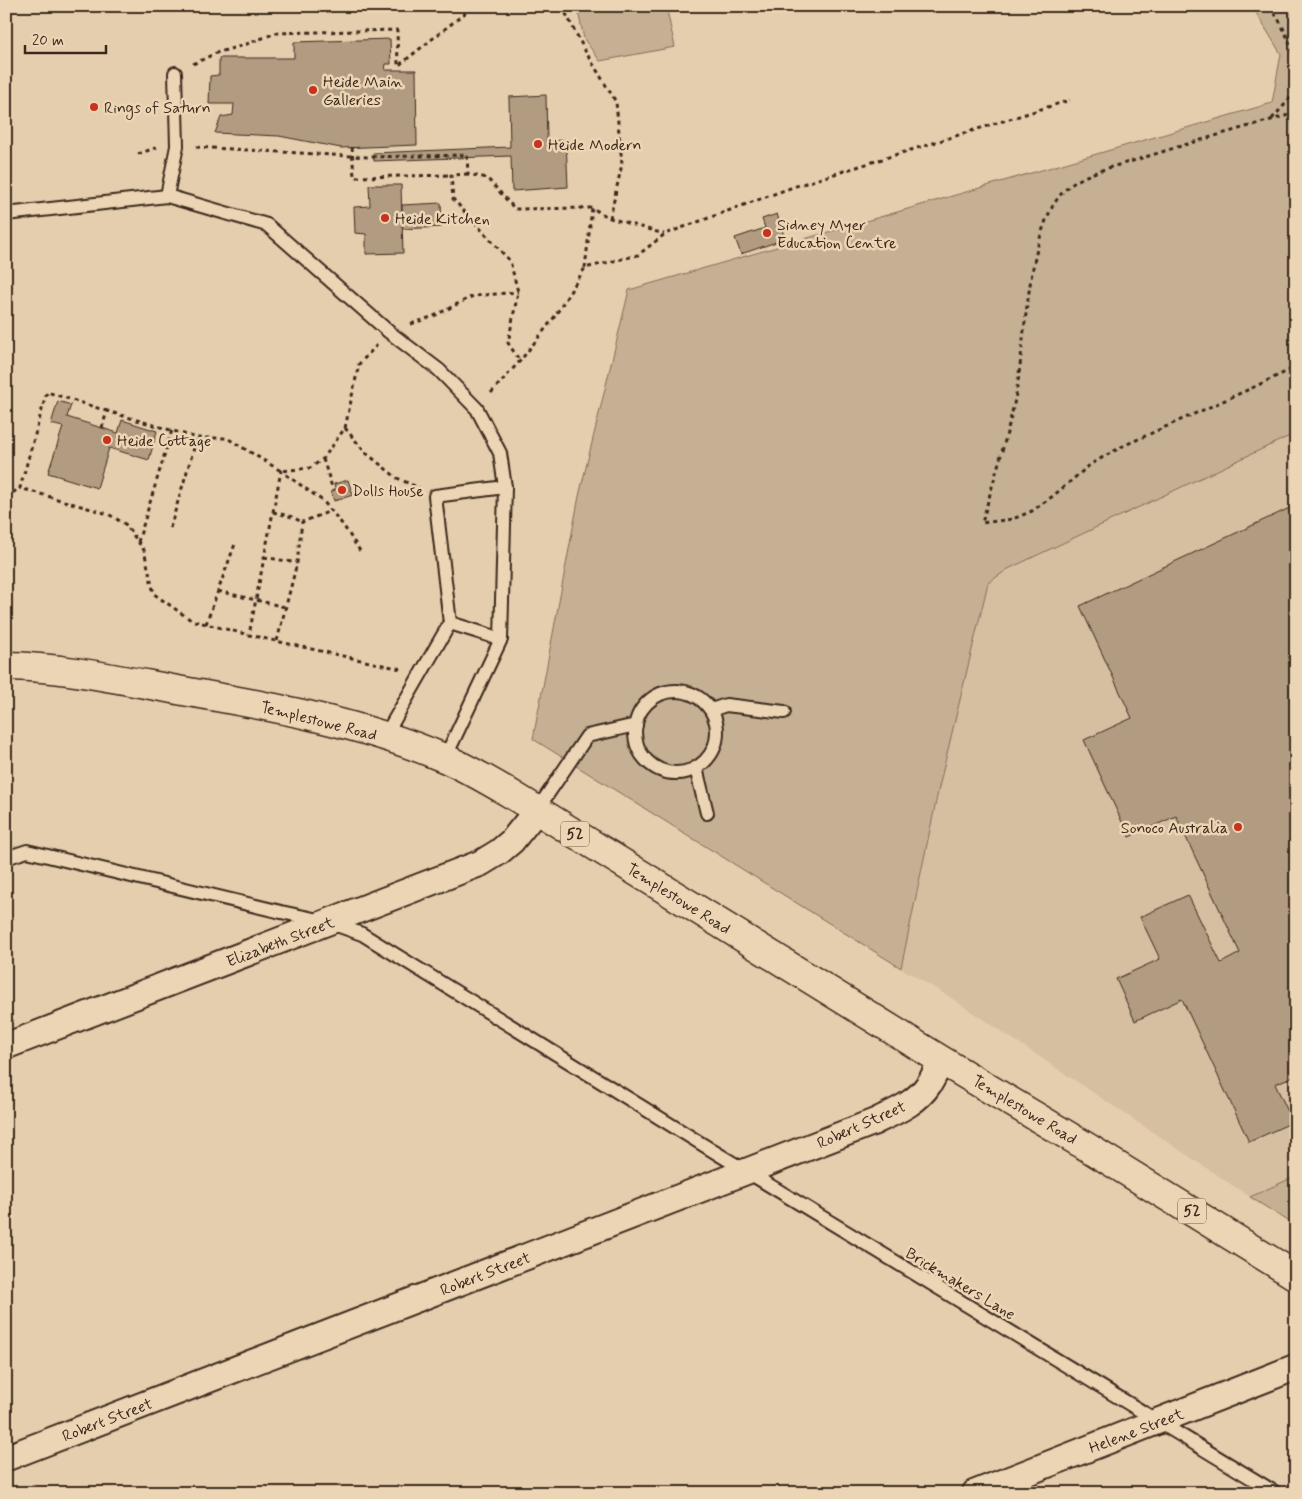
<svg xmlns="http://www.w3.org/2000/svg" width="1302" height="1499" font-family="Mynerve,sans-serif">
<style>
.built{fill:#d5bfa0}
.green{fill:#c6b094;stroke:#806d59}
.building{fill:#b19b81;stroke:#3b2a1e}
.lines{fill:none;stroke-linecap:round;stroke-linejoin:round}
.service-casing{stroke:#3b2a1e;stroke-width:16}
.minor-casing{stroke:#3b2a1e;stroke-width:29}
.primary-casing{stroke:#3b2a1e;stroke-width:31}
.path{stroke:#3b2a1e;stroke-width:3;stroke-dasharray:4 4;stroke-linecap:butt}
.service{stroke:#ecd5b4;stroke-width:12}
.minor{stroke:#ecd5b4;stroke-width:25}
.primary{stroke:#ecd5b4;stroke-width:28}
.poi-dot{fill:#c8321e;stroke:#ecd5b4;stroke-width:2}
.labels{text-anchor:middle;stroke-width:5;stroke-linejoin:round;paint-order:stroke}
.shield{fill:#ecd5b4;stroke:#705d4b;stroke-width:1}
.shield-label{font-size:15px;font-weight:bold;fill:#3b2a1e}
.poi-label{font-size:16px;fill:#3b2a1e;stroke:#ecd5b4;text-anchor:start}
.street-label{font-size:16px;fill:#3b2a1e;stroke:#ecd5b4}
</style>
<rect width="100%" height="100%" fill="#e5ceae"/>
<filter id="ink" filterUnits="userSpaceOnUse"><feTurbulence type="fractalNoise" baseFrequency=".02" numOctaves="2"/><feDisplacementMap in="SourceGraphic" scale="10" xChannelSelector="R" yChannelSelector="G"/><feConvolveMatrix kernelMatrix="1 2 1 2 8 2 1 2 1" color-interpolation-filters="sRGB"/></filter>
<g filter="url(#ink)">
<polygon class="built" points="1296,433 1296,1176 1250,1197 948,996 901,968 939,787 988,583 1008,569"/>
<g class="green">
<polygon points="577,6 666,6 675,47 600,61 584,39"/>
<polygon points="1252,6 1296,6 1296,433 1008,569 988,583 939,787 901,968 533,739 579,496 629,290 1272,103 1281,54"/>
<polygon points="1296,1176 1296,1226 1250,1197"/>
</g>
<g class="building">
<polygon points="390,39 391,64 386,64 385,70 416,70 417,145 341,148 279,136 215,133 221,117 233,115 234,104 209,104 210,76 219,75 219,58 294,58 294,42"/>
<polygon points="546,95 547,141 566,140 568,187 512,191 511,156 374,161 373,153 510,147 509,97"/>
<polygon points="369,185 401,185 403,253 366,254 366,234 355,233 354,207 370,206"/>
<polygon points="441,203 442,227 403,229 402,205"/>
<polygon points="777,214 785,239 741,254 735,238 765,228 762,219"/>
<polygon points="58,401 71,405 67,417 118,433 122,420 157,431 149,460 109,448 97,488 48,473 63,427 51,424"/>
<polygon points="348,480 353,495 334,501 331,491 335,490 334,484"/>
<polygon points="1296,505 1296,1075 1275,1084 1293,1122 1249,1142 1182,999 1135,1021 1116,979 1160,959 1140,917 1188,895 1221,963 1240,953 1176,816 1129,837 1084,740 1132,718 1080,606"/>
</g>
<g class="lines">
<g class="service-casing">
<g id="service">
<polyline points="167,196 177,146 175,73"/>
<polyline points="6,214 167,196 267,225 389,332 439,370 477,409 500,453 505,487"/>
<polyline points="450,623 501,639"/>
<circle cx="676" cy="732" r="41"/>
<polyline points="711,710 726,705 784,712"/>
<polyline points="385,736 450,623 435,496 505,487 501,639 445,758"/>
<polyline points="696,768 707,813"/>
<polyline points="537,810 587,736 636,725"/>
<polyline points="6,858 27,851 281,912 328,922 362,934 718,1154 1276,1493"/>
</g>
</g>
<g class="minor-casing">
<g id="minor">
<polyline points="6,1046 481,863 499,852 512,841 537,810"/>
<path d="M6,1458L874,1122C894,1112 916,1104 929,1084C934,1077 937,1068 941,1060"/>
<polyline points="975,1493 1296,1367"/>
</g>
</g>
<g class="primary-casing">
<path id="primary" d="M6,666C62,667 117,679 172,689C263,705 358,721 444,758C467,768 489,781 511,794L941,1060L1087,1147L1296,1276"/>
</g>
<g class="path">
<polyline points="562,6 584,49 616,102 622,164 610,218"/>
<path d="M1270,6C1284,27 1289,39 1296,63"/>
<polyline points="193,64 216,53 244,45 276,33 397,30 398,66 474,6"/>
<path d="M1296,113C1242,128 1189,143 1136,160C1113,167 1085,172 1066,189C1026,225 1026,345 1015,399C1006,441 993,482 982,523L1013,519L1032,511L1053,496L1091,464L1123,446L1254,387L1296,367"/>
<path d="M1272,119C1281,108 1294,97 1296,83"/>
<polyline points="196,147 367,157 467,155 468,174 487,178 515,209 592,208 610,218 664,234"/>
<polyline points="352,147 354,177 451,175"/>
<polyline points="138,154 158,147"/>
<polyline points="468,174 451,175 453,199 510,261 518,292 508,343 520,361"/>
<polyline points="585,268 592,208"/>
<polyline points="411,324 434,316 473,296 518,292"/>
<polyline points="491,393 520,361 553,319 585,268 638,255 665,234 793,187 1070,100"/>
<polyline points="107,411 47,392 20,488 108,514 125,524 144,550 154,594 191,620 249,635"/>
<polyline points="102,428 107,411 197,438 227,438 281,471 310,468 323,459 345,428 359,364 377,345"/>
<polyline points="345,428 365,452 397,478 419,488"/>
<polyline points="323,459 332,487"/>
<polyline points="6,497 20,488"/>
<polyline points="273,512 292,517 302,522"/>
<polyline points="170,528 197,438"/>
<polyline points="138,542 172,430"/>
<polyline points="360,551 343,525 323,501 281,471 249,635 401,669"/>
<polyline points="264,557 297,563"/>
<polyline points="218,591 285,607"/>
<polyline points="206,624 235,544"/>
<polyline points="277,641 297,563 302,522 331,511"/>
</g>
<use href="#service" class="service"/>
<use href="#minor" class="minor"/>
<use href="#primary" class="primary"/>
</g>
</g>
<g class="poi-dot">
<circle cx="313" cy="90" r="5"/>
<circle cx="94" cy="107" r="5"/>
<circle cx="538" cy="144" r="5"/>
<circle cx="385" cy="218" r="5"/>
<circle cx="767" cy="233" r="5"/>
<circle cx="107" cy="440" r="5"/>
<circle cx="342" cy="490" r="5"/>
<circle cx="1238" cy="827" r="5"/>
</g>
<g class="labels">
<g class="shield">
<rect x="561" y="821.5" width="28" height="25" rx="4"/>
<rect x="1178" y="1198.5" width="28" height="25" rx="4"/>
</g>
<g class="shield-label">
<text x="575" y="839">52</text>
<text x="1192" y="1216">52</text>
</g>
<g class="poi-label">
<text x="323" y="87">Heide Main<tspan x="323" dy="18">Galleries</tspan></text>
<text x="104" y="113">Rings of Saturn</text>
<text x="548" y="150">Heide Modern</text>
<text x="395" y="224">Heide Kitchen</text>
<text x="777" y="230">Sidney Myer<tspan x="777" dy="18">Education Centre</tspan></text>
<text x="117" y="446">Heide Cottage</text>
<text x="352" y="496">Dolls House</text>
<text x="1228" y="833" text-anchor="end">Sonoco Australia</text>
</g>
<g class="street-label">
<text transform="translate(319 720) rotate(14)" y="6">Templestowe Road</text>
<text transform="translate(679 898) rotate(32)" y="6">Templestowe Road</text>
<text transform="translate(280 941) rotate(-21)" y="6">Elizabeth Street</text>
<text transform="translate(1025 1109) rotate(31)" y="6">Templestowe Road</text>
<text transform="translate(861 1124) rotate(-24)" y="6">Robert Street</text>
<text transform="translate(485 1273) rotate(-21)" y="6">Robert Street</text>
<text transform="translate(961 1283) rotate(31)" y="6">Brickmakers Lane</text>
<text transform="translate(107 1419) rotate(-21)" y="6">Robert Street</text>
<text transform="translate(1136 1430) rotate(-21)" y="6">Helene Street</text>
</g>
</g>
<rect width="1302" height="1499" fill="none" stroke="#ecd5b4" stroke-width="25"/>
<rect x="12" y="12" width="1277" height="1474" fill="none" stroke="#3b2a1e" stroke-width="2" filter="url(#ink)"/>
<path d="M25 45v8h81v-8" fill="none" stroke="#3b2a1e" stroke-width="2.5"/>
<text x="32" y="45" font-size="15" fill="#3b2a1e" stroke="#ecd5b4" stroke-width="4" paint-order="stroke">20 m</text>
</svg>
